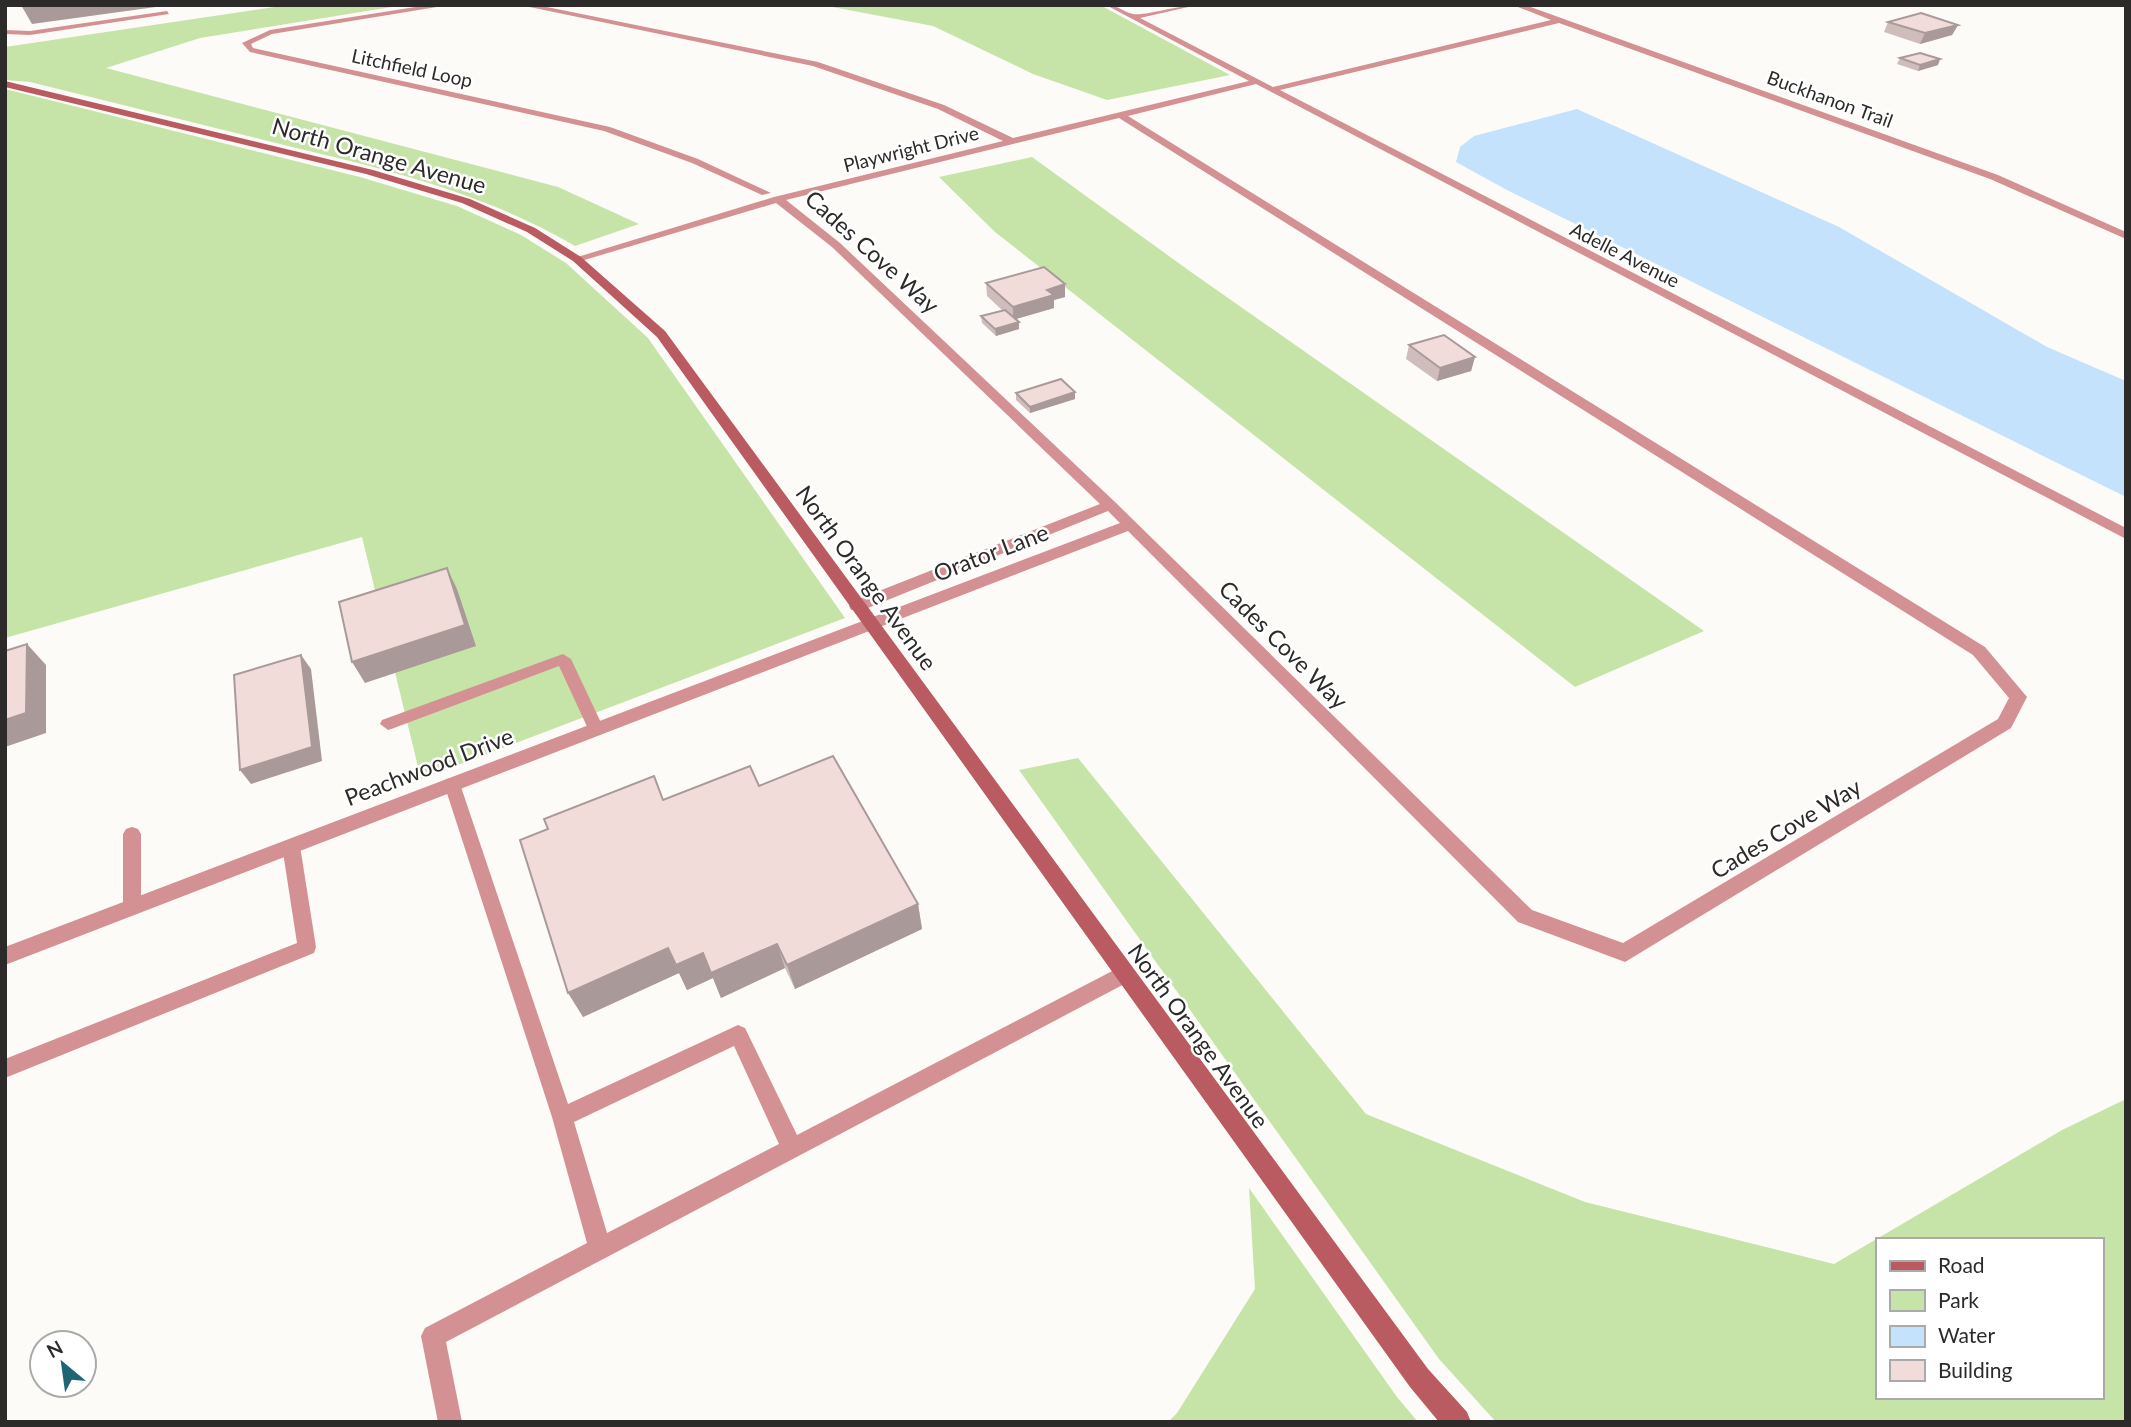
<svg xmlns="http://www.w3.org/2000/svg" width="2131" height="1427" font-family="Lato,sans-serif">
<style>
.green{fill:#c6e4a8;fill-rule:evenodd}
.water{fill:#c4e2fc}
.lines{fill:none;stroke-linecap:round;stroke-linejoin:round}
.lane{fill:#d49193;fill-rule:evenodd}
.street{fill:#d49193;fill-rule:evenodd}
.secondary{fill:#ba5b61;fill-rule:evenodd}
.wall{fill:#cfbdbb}
.shaded-wall{fill:#a99a99}
.building{fill:#f1dcda;stroke:#a99a99;stroke-width:2}
.labels{text-anchor:middle;stroke-width:5;stroke-linejoin:round;paint-order:stroke}
.far-street-label{font-size:19px;fill:#2c2b2a;stroke:#fff}
.street-label{font-size:23px;fill:#2c2b2a;stroke:#fff}
</style>
<rect width="100%" height="100%" fill="#fdfbf8"/>
<g class="green">
<path d="M288,5H404L200,38L106,68L558,187L639,224L575,246C485,193 385,169 284,145C199,124 115,103 30,82L5,80V47Z"/>
<polygon points="822,5 1100,5 1230,75 1107,100 1033,74 933,26"/>
<polygon points="5,89 360,177 457,206 521,235 566,263 648,338 845,618 421,779 362,537 5,638"/>
<polygon points="1032,157 1191,272 1704,631 1575,687 995,232 939,177"/>
<path d="M1078,758L1366,1114L1585,1202L1834,1264L2062,1130L2126,1099V1422H1496L1439,1359L1019,770ZM1877,1240H2101V1397H1877Z"/>
<polygon points="1249,1188 1397,1397 1418,1422 1168,1422 1177,1413 1255,1289"/>
</g>
<polygon class="water" points="1577,109 1839,227 2047,347 2126,381 2126,497 1505,189 1456,162 1460,147 1474,136"/>
<g class="lines">
<g class="lane">
<polygon points="167,11 169,14 30,35 5,34 5,30 30,31"/>
<polygon points="563,654 571,659 604,729 602,733 590,733 559,666 394,728 388,730 380,724 382,720"/>
<path d="M452,778L458,779L460,784L568,1104L738,1025L745,1028L797,1135L1118,968L1125,966L1132,968L1135,974L1132,980L446,1342L462,1422H438L421,1336L425,1328L587,1243L552,1117L444,784L446,779ZM734,1046L779,1144L607,1233L574,1122Z"/>
<polygon points="132,827 138,829 141,834 141,907 138,912 132,915 126,912 123,907 123,834 126,829"/>
<polygon points="291,839 297,841 300,846 316,947 314,953 5,1078 5,1059 297,943 282,846 285,841"/>
</g>
<g class="street">
<polygon points="428,5 449,5 272,34 251,44 253,48 610,127 698,159 771,193 762,195 692,163 604,131 250,52 242,43 270,30"/>
<path d="M520,5H537L818,62L944,105L1013,138L1249,81L1106,5C1118,5 1123,12 1133,14C1146,16 1179,5 1197,5L1140,18L1273,87L1551,20L1513,5H1525L1998,175L2126,232V239L1990,179L1559,23L1280,90L2126,528V539L1256,84L1128,116L1985,647L2027,697L2011,728L1625,962L1518,922L1128,531L5,965V947L1120,523L1108,511L863,610H851L849,606L851,602L1100,504L832,247L776,203L581,261L571,259L774,197L1003,141L938,109L813,66ZM1119,118L1973,655L2009,698L1998,719L1623,943L1532,910L1115,502L840,243L786,200Z"/>
</g>
<polygon class="secondary" points="5,81 373,170 470,199 535,228 581,257 665,331 1428,1369 1467,1412 1471,1422 1439,1422 1410,1387 657,337 573,261 527,232 462,203 366,174 5,87"/>
</g>
<g class="wall">
<polygon points="1888,22 1958,25 1952,35 1920,44 1884,32"/>
<polygon points="1900,58 1938,65 1918,71 1897,64"/>
<polygon points="986,283 1065,297 1054,300 1054,308 1016,319 1019,329 996,336 982,323 981,316 1002,310 987,296"/>
<polygon points="1409,345 1475,357 1471,371 1437,381 1406,359"/>
<polygon points="1075,392 1075,399 1030,413 1016,400 1016,393"/>
<polygon points="759,786 918,904 922,929 795,989 785,968 721,998 713,978 687,990 679,973 583,1017 663,800"/>
</g>
<g class="shaded-wall">
<polygon points="21,5 163,5 163,6 32,24"/>
<polygon points="1958,25 1952,35 1920,44 1925,33"/>
<polygon points="1940,59 1938,65 1918,71 1920,65"/>
<polygon points="1065,284 1065,297 1054,300 1054,308 1013,320 1013,307 1047,290"/>
<polygon points="1019,322 1019,329 996,336 995,329"/>
<polygon points="1475,357 1471,371 1437,381 1440,368"/>
<polygon points="1075,392 1075,399 1030,413 1030,407"/>
<polygon points="447,568 457,589 476,646 365,683 352,662"/>
<polygon points="27,644 46,665 46,733 5,747 5,720"/>
<polygon points="301,655 311,669 322,761 251,784 240,770"/>
<polygon points="918,904 922,929 795,989 787,965"/>
<polygon points="777,944 785,968 721,998 713,978 687,990 679,973 583,1017 568,993 668,948 703,953"/>
</g>
<g class="building">
<polygon points="1921,13 1958,25 1925,33 1888,22"/>
<polygon points="1920,53 1940,59 1920,65 1900,58"/>
<polygon points="1044,267 1065,284 1047,290 1054,295 1013,307 986,283"/>
<polygon points="1005,310 1019,322 995,329 981,316"/>
<polygon points="1444,335 1475,357 1440,368 1409,345"/>
<polygon points="1061,379 1075,392 1030,407 1016,393"/>
<polygon points="447,568 465,625 352,662 339,602"/>
<polygon points="27,644 26,713 5,720 5,651"/>
<polygon points="301,655 312,747 240,770 234,675"/>
<polygon points="833,756 918,904 787,965 777,944 711,973 703,953 676,965 668,948 568,993 520,840 548,829 544,819 654,776 663,800 750,766 759,786"/>
</g>
<g class="labels">
<g class="far-street-label">
<text transform="translate(412 68) rotate(12)" y="7">Litchfield Loop</text>
<text transform="translate(1830 99) rotate(20)" y="7">Buckhanon Trail</text>
<text transform="translate(911 149) rotate(-14)" y="7">Playwright Drive</text>
<text transform="translate(1625 255) rotate(27)" y="7">Adelle Avenue</text>
</g>
<g class="street-label">
<text transform="translate(379 156) rotate(16)" y="8">North Orange Avenue</text>
<text transform="translate(872 252) rotate(42)" y="8">Cades Cove Way</text>
<text transform="translate(991 553) rotate(-21)" y="8">Orator Lane</text>
<text transform="translate(866 578) rotate(54)" y="8">North Orange Avenue</text>
<text transform="translate(1283 645) rotate(45)" y="8">Cades Cove Way</text>
<text transform="translate(429 767) rotate(-21)" y="8">Peachwood Drive</text>
<text transform="translate(1786 829) rotate(-31)" y="8">Cades Cove Way</text>
<text transform="translate(1198 1036) rotate(54)" y="8">North Orange Avenue</text>
</g>
</g>
<rect width="2131" height="1427" fill="none" stroke="#2c2b2a" stroke-width="14"/>
<rect x="1876" y="1238" width="228" height="161" fill="#ffffff" stroke="#abaaaa" stroke-width="2"/>
<rect x="1890" y="1261" width="35" height="10" fill="#ba5b61" stroke="#abaaaa" stroke-width="2"/>
<text x="1938" y="1273" font-size="21" fill="#2c2b2a">Road</text>
<rect x="1890" y="1290" width="35" height="21" fill="#c6e4a8" stroke="#abaaaa" stroke-width="2"/>
<text x="1938" y="1308" font-size="21" fill="#2c2b2a">Park</text>
<rect x="1890" y="1326" width="35" height="21" fill="#c4e2fc" stroke="#abaaaa" stroke-width="2"/>
<text x="1938" y="1343" font-size="21" fill="#2c2b2a">Water</text>
<rect x="1890" y="1360" width="35" height="21" fill="#f1dcda" stroke="#abaaaa" stroke-width="2"/>
<text x="1938" y="1378" font-size="21" fill="#2c2b2a">Building</text>
<g transform="translate(63 1364) rotate(331)"><circle r="33" fill="#ffffff" stroke="#abaaaa" stroke-width="2"/>
<path d="M0-5L12 26L0 18L-12 26Z" fill="#1e6674"/>
<text y="-10" font-size="19" font-weight="bold" text-anchor="middle" fill="#2c2b2a">N</text>
</g>
</svg>
